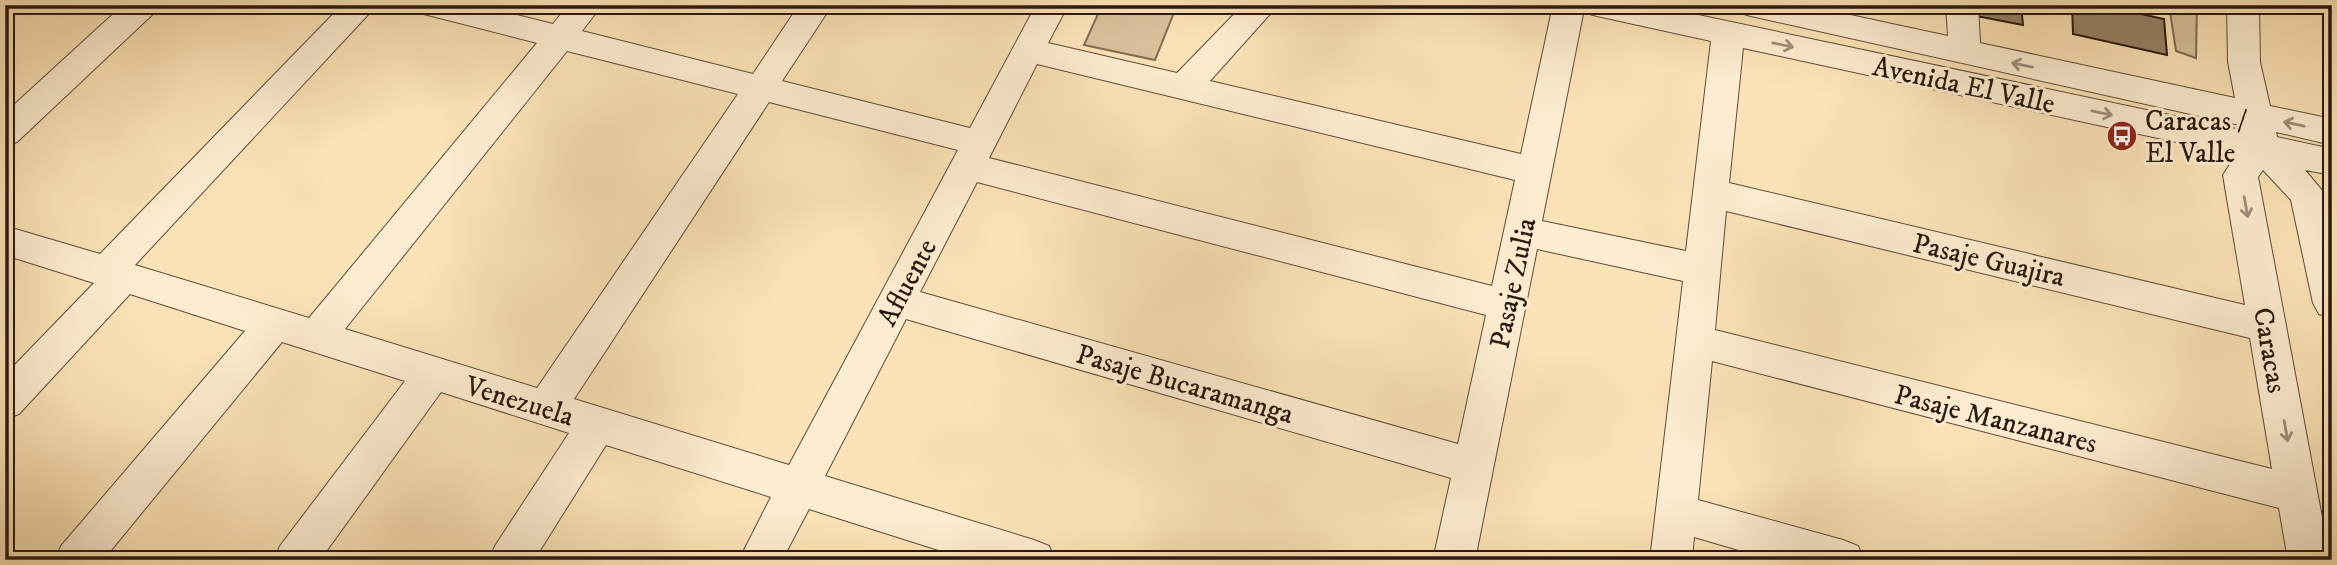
<svg xmlns="http://www.w3.org/2000/svg" width="2337" height="565" font-family="'IM FELL DW Pica',serif">
<style>
.green{fill:#d8c19b;stroke:#806d56;stroke-width:2}
.building{fill:#978267;stroke:#291910;stroke-width:2}
.lines{fill:none;stroke-linecap:round;stroke-linejoin:round}
.minor-casing{stroke:#5e4c3a;stroke-width:2}
.minor{fill:#fdedd0;fill-rule:evenodd}
.oneway{stroke:#9e8e7a}
.labels{text-anchor:middle;stroke-width:6;stroke-linejoin:round;paint-order:stroke}
.street-label{font-size:28px;fill:#291910;stroke:#fdedd0}
.poi-label{font-size:28px;fill:#291910;stroke:#fdedd0;text-anchor:start}
</style>
<rect width="100%" height="100%" fill="#fce3b7"/>
<filter id="stains"><feTurbulence type="fractalNoise" baseFrequency=".00286" numOctaves="4"/><feColorMatrix values="0 0 0 0 .2 0 0 0 0 .09 0 0 0 0 .02 0 0 0 .5 -.17"/></filter>
<radialGradient id="worn" r=".72"><stop offset=".6" stop-color="#630" stop-opacity="0"/><stop offset="1" stop-color="#630" stop-opacity=".3"/></radialGradient>
<g class="green">
<polygon points="1102,5 1177,5 1155,60 1084,45"/>
<polygon points="2169,5 2197,5 2196,58 2176,51"/>
</g>
<g class="building">
<polygon points="1976,5 2021,5 2023,25 1976,16"/>
<polygon points="2072,5 2100,5 2164,19 2167,55 2073,34"/>
</g>
<g class="lines">
<g class="minor-casing">
<g id="minor">
<polygon points="123,5 159,5 154,13 17,142 5,146 5,113"/>
<path d="M342,5H377L135,265L309,318L537,43L420,13L415,5H477L553,24L568,5H602L582,31L753,74L799,5H832L782,81L970,128L1036,5H1068L1048,43L1177,73L1243,5H1278L1210,81L1521,154L1553,5H1651L2241,130L2240,125L1751,16L1740,13L1735,5H1804L1948,36L1946,5H1978L1980,43L2235,98L2228,62L2227,5H2259L2260,62L2270,106L2332,119V145L2276,132L2277,137L2332,149V175L2305,170L2325,194L2332,224V318L2319,314L2313,303L2291,200L2263,170L2258,177L2330,560H2288L2279,508L1712,361L1698,500L1843,540L1858,546L1864,560H1773L1694,537L1692,560H1650L1683,281L1537,249L1475,560H1433L1451,478L906,319L825,476L1034,540L1049,546L1055,560H970L809,509L782,560H739L771,497L606,445L534,560H489L495,546L569,433L441,392L320,560H274L280,546L405,381L282,342L103,560H55L61,546L245,331L130,294L19,414L5,419V375L94,283L5,255V226L100,254ZM1584,9L1586,13L1597,16L1711,41L1686,251L1542,221ZM1743,48L2236,155L2223,175L2245,305L1729,183ZM567,51L738,94L537,388L345,329ZM1037,64L1515,180L1492,286L989,158ZM769,102L958,150L789,465L574,399ZM977,182L1486,315L1458,444L920,292ZM1726,211L2250,338L2272,469L1715,330Z"/>
</g>
</g>
<use href="#minor" class="minor"/>
</g>
<defs><path id="oneway-shaft" d="M-6 0H5M1.5-3L5.5 0L1.5 3" fill="none" stroke-width="1.6" stroke-linecap="round" stroke-linejoin="round" transform="scale(1.75)"/></defs>
<g class="oneway">
<use href="#oneway-shaft" transform="translate(1783 45) rotate(12)"/>
<use href="#oneway-shaft" transform="translate(2022 65) rotate(-168)"/>
<use href="#oneway-shaft" transform="translate(2102 113) rotate(12)"/>
<use href="#oneway-shaft" transform="translate(2294 124) rotate(-168)"/>
<use href="#oneway-shaft" transform="translate(2246 207) rotate(80)"/>
<use href="#oneway-shaft" transform="translate(2286 431) rotate(80)"/>
</g>
<defs>
<g id="bus-disc" transform="scale(1.575)"><circle r="9.5" fill="#8f2418" stroke="#fdedd0"/><path d="M-5-6H5V4H4V6H2V4H-2V6H-4V4H-5ZM-3.5-4V0h7V-4ZM-3.5 1.2v1.5H-2V1.2ZM2 1.2v1.5H3.5V1.2Z" fill="#fff"/></g>
</defs>
<g fill-rule="evenodd">
<use href="#bus-disc" x="2122" y="136"/>
</g>
<g class="labels">
<g class="street-label">
<text transform="translate(1964 84) rotate(12)" y="10">Avenida El Valle</text>
<text transform="translate(1989 259) rotate(13)" y="10">Pasaje Guajira</text>
<text transform="translate(906 282) rotate(-62)" y="10">Afluente</text>
<text transform="translate(1512 283) rotate(-78)" y="10">Pasaje Zulia</text>
<text transform="translate(2271 350) rotate(80)" y="10">Caracas</text>
<text transform="translate(1185 383) rotate(16)" y="10">Pasaje Bucaramanga</text>
<text transform="translate(520 400) rotate(17)" y="10">Venezuela</text>
<text transform="translate(1996 418) rotate(14)" y="10">Pasaje Manzanares</text>
</g>
<g class="poi-label">
<text x="2145" y="130">Caracas /<tspan x="2145" dy="32">El Valle</tspan></text>
</g>
</g>
<rect width="2337" height="565" fill="none" stroke="#fce3b7" stroke-width="28"/>
<rect x="7" y="7" width="2323" height="551" fill="none" stroke="#291910" stroke-width="3.5"/>
<rect x="14" y="14" width="2309" height="537" fill="none" stroke="#291910" stroke-width="2"/>
<rect width="100%" height="100%" filter="url(#stains)"/>
<rect width="100%" height="100%" fill="url(#worn)"/>
</svg>
